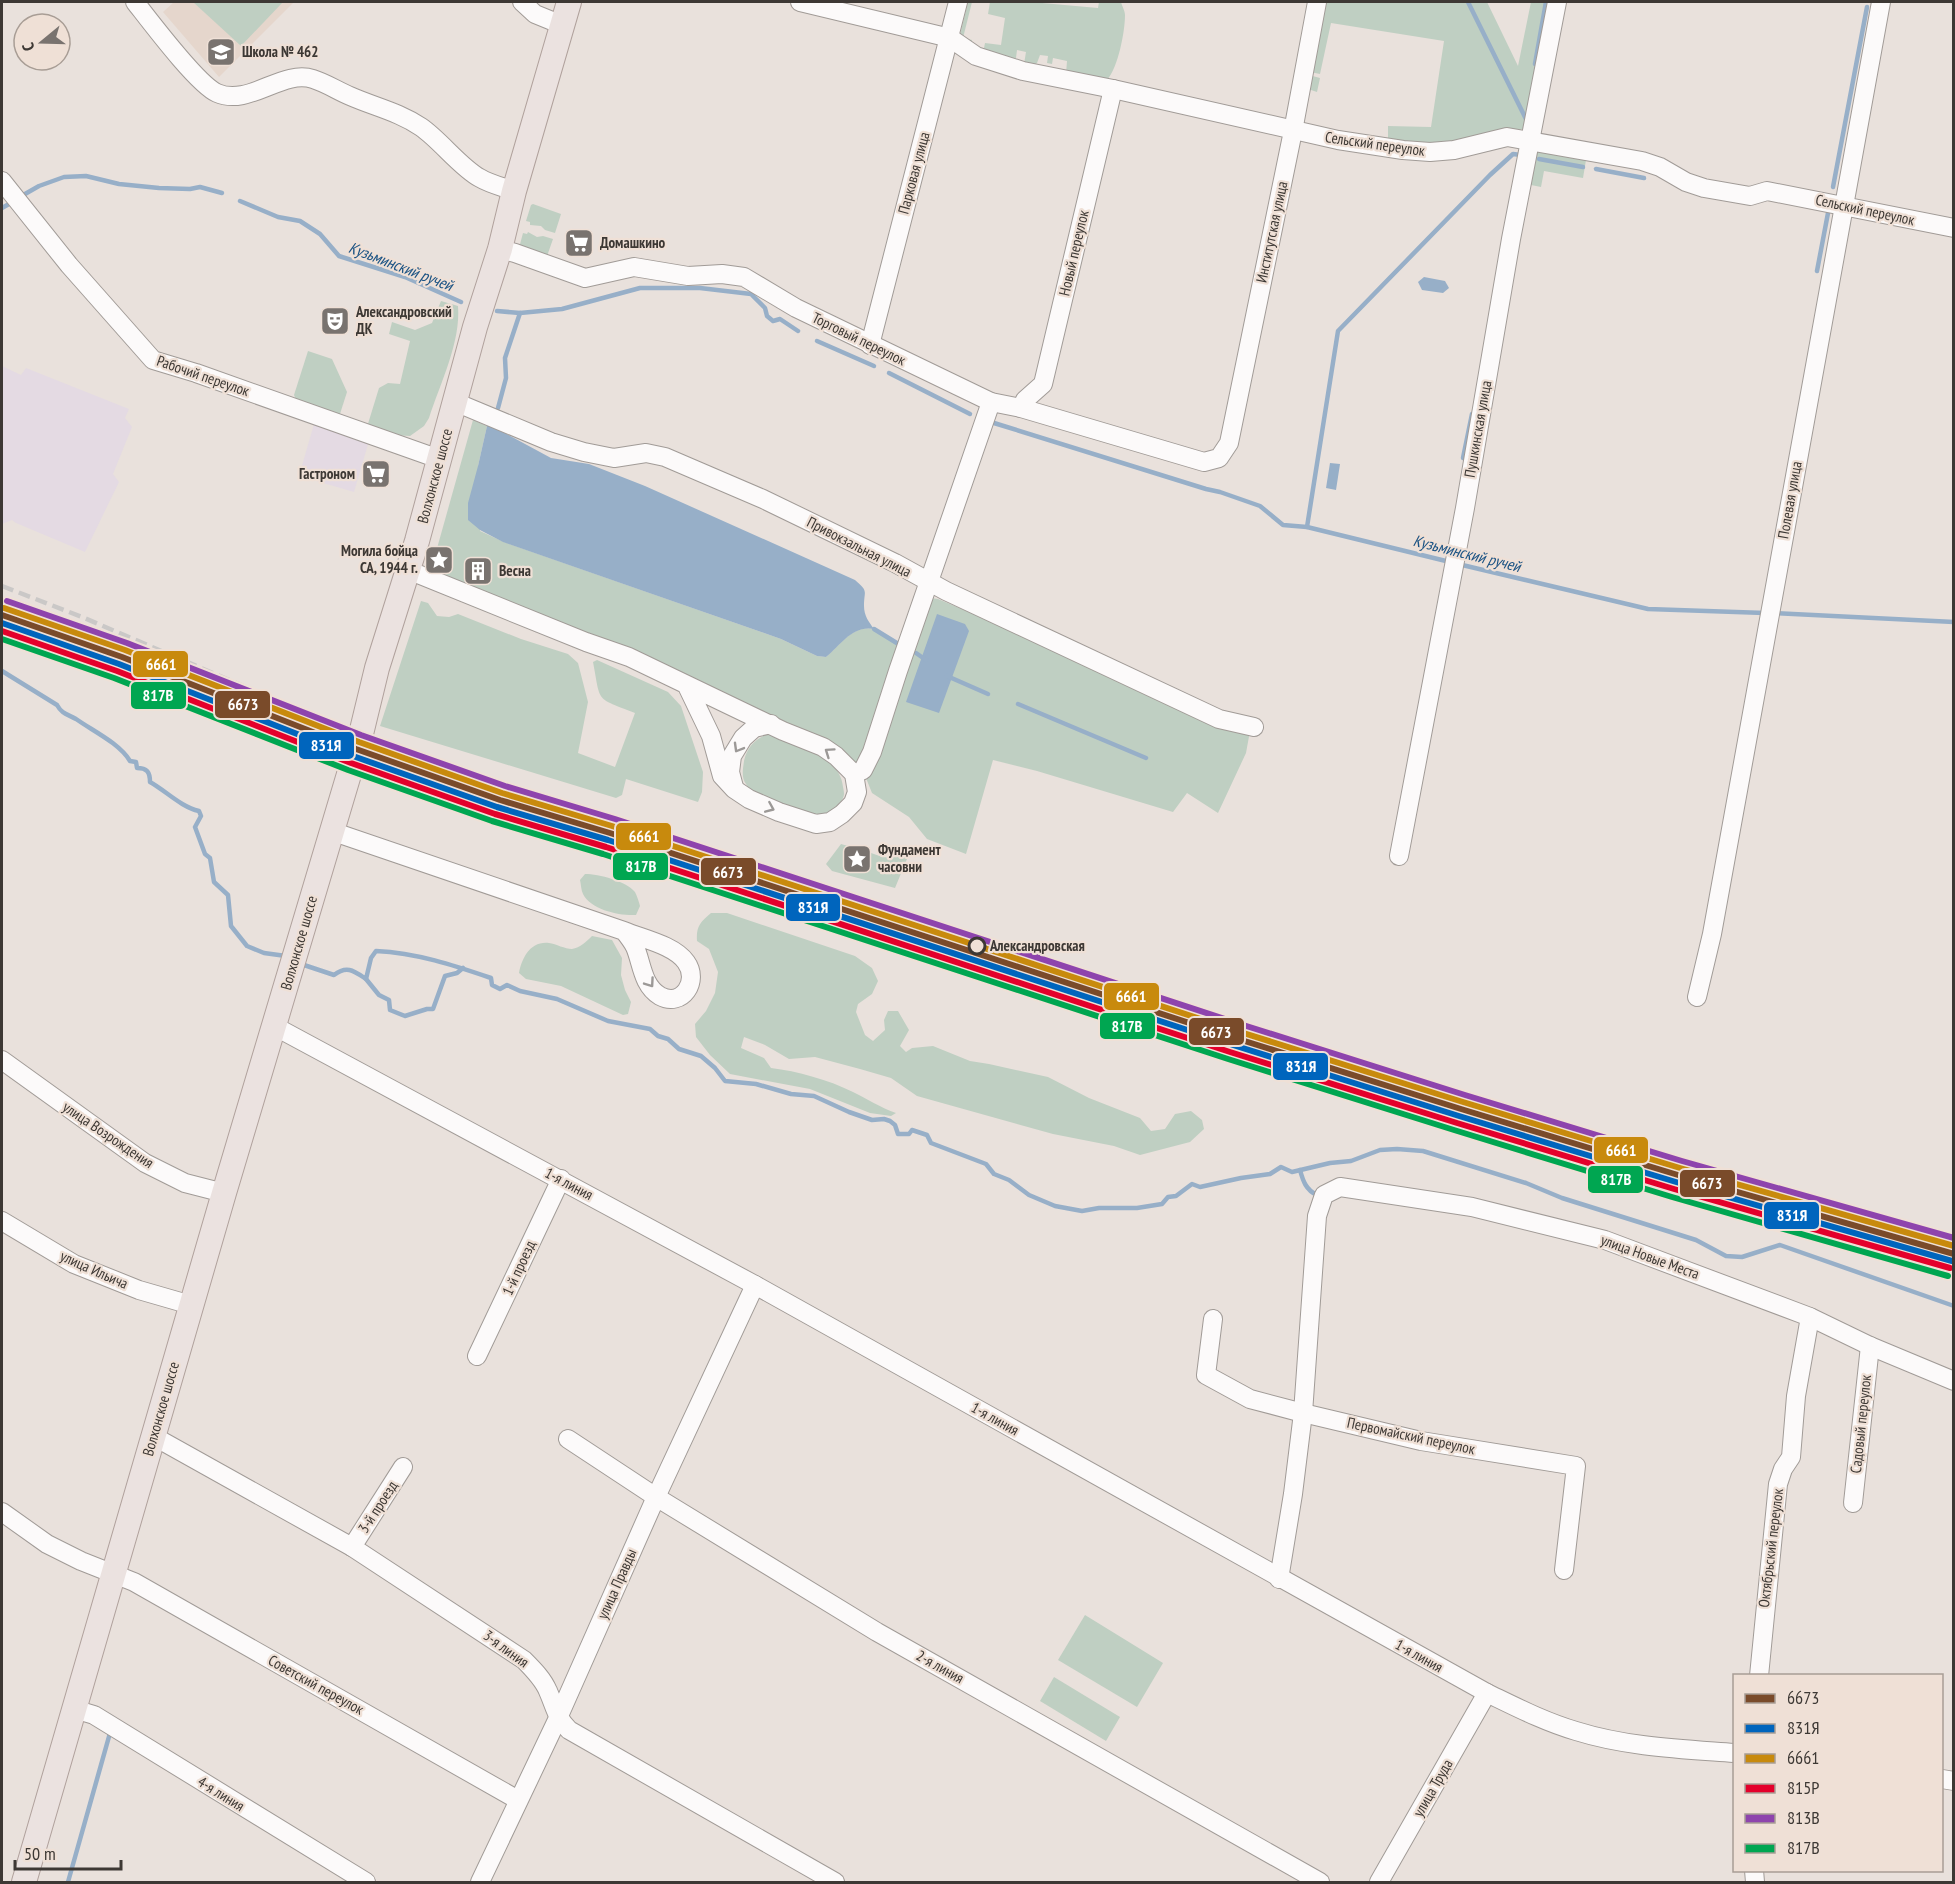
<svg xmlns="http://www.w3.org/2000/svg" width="1955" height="1884" font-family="'PT Sans Narrow',sans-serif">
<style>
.industrial{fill:#e4dae3}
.built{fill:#e5d6cc}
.green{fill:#bfcfc2}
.water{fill:#97afc8}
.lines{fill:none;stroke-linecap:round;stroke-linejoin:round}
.stream{stroke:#97afc8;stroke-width:4.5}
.minor-casing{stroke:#a19b97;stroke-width:20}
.major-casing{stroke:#b0a19c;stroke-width:26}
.minor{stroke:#fcfafa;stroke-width:18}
.major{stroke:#ebe2e0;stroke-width:24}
.rail{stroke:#cac8c7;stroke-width:4.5;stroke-dasharray:12 6;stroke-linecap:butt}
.rail-1-casing{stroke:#efe0d6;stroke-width:10}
.rail-2-casing{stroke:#efe0d6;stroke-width:10}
.rail-3-casing{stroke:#efe0d6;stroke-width:10}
.rail-4-casing{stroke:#efe0d6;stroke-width:10}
.rail-5-casing{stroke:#efe0d6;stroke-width:10}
.rail-6-casing{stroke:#efe0d6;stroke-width:10}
.rail-1{stroke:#7a4b2a;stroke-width:6}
.rail-2{stroke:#0065bd;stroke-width:6}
.rail-3{stroke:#c88a0d;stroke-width:6}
.rail-4{stroke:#e4002b;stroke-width:6}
.rail-5{stroke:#8e44ad;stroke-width:6}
.rail-6{stroke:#00a651;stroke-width:6}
.oneway{stroke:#9c9997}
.stop-dot{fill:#efe0d6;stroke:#3d3834;stroke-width:3}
.labels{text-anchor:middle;stroke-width:4.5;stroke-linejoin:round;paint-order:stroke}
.poi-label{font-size:15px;font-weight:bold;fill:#3d3834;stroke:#efe0d6;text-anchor:start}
.street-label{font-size:15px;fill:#3d3834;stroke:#efe0d6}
.stop-label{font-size:15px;font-weight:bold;fill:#3d3834;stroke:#efe0d6;text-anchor:start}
.water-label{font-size:16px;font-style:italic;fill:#1b5384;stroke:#efe0d6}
.line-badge{stroke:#efe0d6;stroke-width:2}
.badge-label{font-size:16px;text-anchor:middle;font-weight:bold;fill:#fff}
</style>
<rect width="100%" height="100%" fill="#e9e1dc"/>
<g class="industrial">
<polygon points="2,366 21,375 26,368 129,409 125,418 132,427 113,474 119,482 85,552 16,523 12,520 2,524"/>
<polygon points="314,424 369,441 354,492 299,476"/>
</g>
<polygon class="built" points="174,2 294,2 219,77 163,12"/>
<g class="green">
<polygon points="193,2 283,2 241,46"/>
<polygon points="968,2 972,2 963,38 972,40 971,44 959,39"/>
<path d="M990,2H1031L1098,8L1099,2H1121C1122,6 1125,11 1125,15C1125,32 1118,68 1107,80L1066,74L1067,61L1053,58L1052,64L1047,63L1048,56L1040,55L1037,63L1034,65L1024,64L1026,52L1017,50L1016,58L1014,60L983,53L985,43L1001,45L1005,18L988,14Z"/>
<polygon points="1321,2 1487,2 1518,66 1531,2 1553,2 1530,123 1527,128 1467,143 1443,147 1399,146 1388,143 1388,126 1431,127 1444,41 1331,23 1320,74 1310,72 1309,75 1320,78 1317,92 1305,88"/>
<polygon points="1535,150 1583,156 1586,160 1583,178 1544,171 1541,187 1531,185 1528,182"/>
<polygon points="533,204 561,214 555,233 545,230 541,226 530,225 530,222 526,221 531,205"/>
<polygon points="528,232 537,237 543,236 553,239 546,259 519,248 523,233 527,234"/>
<path d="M441,301L458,306C461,342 440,384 429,418L424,426L410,436L393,435L367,427L379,388L388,383L400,384L410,341L389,334L392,322L415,330L432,323Z"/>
<polygon points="308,351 332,359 347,392 339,417 297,402 294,395"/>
<path d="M473,420L487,426L478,466L480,531L504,542L781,639L817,656L826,657C839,646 855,622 875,630C883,633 892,640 900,645L866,755L857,764L821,738L641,656L440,574L434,559Z"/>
<polygon points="931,598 938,599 1250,731 1246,753 1218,813 1187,793 1173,812 1037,771 993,760 966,854 927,839 909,817 872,793 866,778 874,769"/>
<path d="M421,601L428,603L437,616L449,617L458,614L521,639L568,654L578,663L588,702L578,753L615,767L635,713C595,697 601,704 593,662L597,660L668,692L681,706L703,772L702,792L698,802L626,779L622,795L616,798L380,726Z"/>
<path d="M768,734C794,741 840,755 843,787C844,792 845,795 842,800C835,810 828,814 815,815C799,809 754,798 746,784C741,777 743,769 744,761C747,747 755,739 768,734Z"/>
<path d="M841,844L848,846L844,865L864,872L871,853C890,860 888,858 907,852L909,854L895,888L832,871L826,864Z"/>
<path d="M585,874C599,874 626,881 635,892C637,896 639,902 640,906L636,915C620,916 591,910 583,894C581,890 581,884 580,880Z"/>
<path d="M711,913H727L855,956L872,968L878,981L872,994L858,1004L856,1012L865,1035L873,1041L885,1030L884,1020L888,1011H898L909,1030L900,1046L906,1052L912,1048L933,1046L970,1061L989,1064L1048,1077L1089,1098L1140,1118L1151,1131L1165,1129L1175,1114L1191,1111L1202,1120L1204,1129L1190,1142L1140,1155L1114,1146L1053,1134L917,1096L891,1078L860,1069L815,1057L789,1059L765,1045L744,1037L741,1048L764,1058L771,1068C797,1071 829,1080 853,1092C868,1099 879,1107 896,1113L891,1116L870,1113L810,1089L730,1074L710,1055L696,1037L695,1024L706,1011L715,993L718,972L709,949L697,941C696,927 700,922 711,913Z"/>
<path d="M592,936L612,940L622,958L621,975L625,990L631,1002L628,1014L623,1015L561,986L526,979L519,973C522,958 530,941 549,943C556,944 565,949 572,949C580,948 587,941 592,936Z"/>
<polygon points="1085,1615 1163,1663 1137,1707 1058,1660"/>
<polygon points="1054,1677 1120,1717 1106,1741 1040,1701"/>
</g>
<g class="water">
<polygon points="1424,277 1445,281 1449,288 1443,293 1422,290 1418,282"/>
<path d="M490,425L551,458L589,464L645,486L855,580C869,592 864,590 864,606C864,616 869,622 874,629C852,625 841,645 826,657L817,656L781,639L503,542L480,530L468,520V503L478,466L487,426Z"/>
<polygon points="1330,463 1340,464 1336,490 1326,488"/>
<polygon points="937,614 965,624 969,631 939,713 906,702"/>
</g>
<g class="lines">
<g class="stream">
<polyline points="1468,2 1526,119"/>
<polyline points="1535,64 1546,2"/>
<polyline points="1539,159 1583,167"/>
<polyline points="1596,169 1644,178"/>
<polyline points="1833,187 1867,7"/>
<polyline points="25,194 39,186 64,177 86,176 119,184 159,188 190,189 200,187 222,193"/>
<polyline points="240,201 278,217 300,221 320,234 339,256 405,277 461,302"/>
<polyline points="2,208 9,204"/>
<polyline points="1817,271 1828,213"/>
<polyline points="497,311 520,313 562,309 640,288 700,288 751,294 765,308 767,316 773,321 780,319 798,331"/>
<polyline points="817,341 874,366"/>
<polyline points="889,373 970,414"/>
<polyline points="498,408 506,378 505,358 520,313"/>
<polyline points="994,423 1206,489 1220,492 1260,506 1283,525 1307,527 1450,562"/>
<polyline points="1463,458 1472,414"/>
<polyline points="1307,527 1338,331 1490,175 1513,154 1521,155 1520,158"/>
<polyline points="1458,564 1648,609 1765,613"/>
<polyline points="1773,613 1954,622"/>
<polyline points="874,629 900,645"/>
<polyline points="916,653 926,660"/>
<path d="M2,671L57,705C62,714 67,714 76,719C93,731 119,743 130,761L136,762L137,768C147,768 150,772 150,782C166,791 181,807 199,811L201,816L195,827L205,854L210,858L214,882L228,895L231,926L247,946L264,953L286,956"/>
<polyline points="947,676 988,694"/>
<polyline points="1018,704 1146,758"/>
<path d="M301,964L334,975C347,965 354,971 366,979L371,958L376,951C417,953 453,965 491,978L492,985L500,989L507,985L520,991L557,999L608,1021L650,1029L658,1036L668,1039L679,1049L701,1056L715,1068L725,1081L756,1084L791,1094L814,1096L849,1112L872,1120L884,1119L890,1121L895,1125L898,1134H909L912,1130L927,1135L931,1143L986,1164L994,1174L1009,1180L1029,1195L1055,1206L1082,1211L1099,1208H1137L1162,1204L1168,1197L1176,1196L1192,1184L1200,1187L1241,1178L1270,1174L1281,1167L1292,1172L1330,1163L1351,1161L1380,1150L1397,1149L1423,1151L1526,1183L1562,1198L1696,1240L1726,1256L1742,1257L1780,1245L1954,1306"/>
<polyline points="366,979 379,995 389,1000 390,1010 405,1016 427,1009 433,1009 445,976 457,973 463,968"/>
<path d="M1300,1170C1303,1181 1306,1190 1317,1195"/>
<polyline points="68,1882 110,1733"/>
</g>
<g class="minor-casing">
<g id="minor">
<path d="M135,2C150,21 197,84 217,93C249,107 282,69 313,79C326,83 338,91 350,96C375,107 399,112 421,127C440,140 461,168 480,178C490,184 503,187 514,191"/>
<polyline points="522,2 535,14 562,25"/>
<polyline points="800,2 950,38 976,56 1023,71 1113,89 1338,140 1403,150 1430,152 1454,150 1507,137 1642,161 1660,167 1686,182 1704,188 1750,196 1767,191 1954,228"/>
<polyline points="2,181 69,265 153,360 196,373 439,459"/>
<polyline points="500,249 515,253 585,278 634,267 688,276 722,274 744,277 796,308 991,402 1021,408 1204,462 1219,458 1229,443 1293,131 1317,2"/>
<polyline points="870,345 958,2"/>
<polyline points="455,402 551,442 584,452 614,458 646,453 665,457 763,499 895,563 946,591 1219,719 1254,727"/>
<polyline points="1021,408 1025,400 1043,384 1113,89"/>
<polyline points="408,570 586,642 629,657 783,731 823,747 836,756 854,774 857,792 853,803 842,814 830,822 816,824 779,812 749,799 734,789 722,776 711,736 687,686"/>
<polyline points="854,774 863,770 872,752 898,671 991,402"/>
<polyline points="734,787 730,772 732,756 743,738 754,728 771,724"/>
<path d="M331,831L624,931C643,939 674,945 686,962C700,981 682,1008 660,996C642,985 642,963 635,947C632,941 628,936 624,931"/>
<polyline points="1399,856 1465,508 1511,239 1557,2"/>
<polyline points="1697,997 1712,934 1881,2"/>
<path d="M274,1026L755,1285L1487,1693C1516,1707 1545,1722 1576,1731C1627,1747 1681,1749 1734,1753"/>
<polyline points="2,1060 145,1163 185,1183 224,1193"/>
<polyline points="2,1221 74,1264 139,1290 191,1305"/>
<polyline points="1213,1319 1206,1375 1250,1399 1303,1413 1421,1441 1576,1466 1564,1570"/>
<polyline points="477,1356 561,1179"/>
<path d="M153,1436L352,1547L524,1660C533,1669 543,1679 548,1691C556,1709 555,1715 569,1730L835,1882"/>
<polyline points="568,1439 656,1497 877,1632 1320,1882"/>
<polyline points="1853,1503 1870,1346"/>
<polyline points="2,1512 47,1544 81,1561 134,1582 518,1800"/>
<polyline points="352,1547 403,1467"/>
<polyline points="1279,1579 1293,1494 1303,1413 1317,1216 1324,1195 1340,1187 1472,1207 1605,1240 1810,1317 1870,1346 1954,1381"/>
<polyline points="1759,1676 1778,1484 1783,1469 1791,1457 1796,1396 1810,1317"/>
<polyline points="74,1709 94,1715 366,1882"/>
<polyline points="1942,1779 1954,1781"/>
<polyline points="1754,1870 1755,1882"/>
<polyline points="480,1882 558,1718 656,1497 755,1285"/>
<polyline points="1379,1882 1487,1693"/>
</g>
</g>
<g class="major-casing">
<polyline id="major" points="24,1882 224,1193 361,734 377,668 417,541 475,327 500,249 514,191 569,2"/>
</g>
<use href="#minor" class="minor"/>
<use href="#major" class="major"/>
<polyline class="rail" points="2,586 82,617 332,724"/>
<g class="rail-1-casing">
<polyline id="rail-1" points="2,615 122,657 356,749 500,800 610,833 1235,1038 1461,1109 1678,1175 1954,1254"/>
</g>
<g class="rail-2-casing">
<polyline id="rail-2" points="2,623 119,664 353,756 497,807 608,840 1233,1045 1459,1116 1676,1182 1952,1261"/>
</g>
<g class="rail-3-casing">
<polyline id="rail-3" points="4,608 125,650 359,742 502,793 612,826 1237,1031 1463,1102 1680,1168 1954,1246"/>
</g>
<g class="rail-4-casing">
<polyline id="rail-4" points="2,631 117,671 351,763 495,814 606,847 1230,1052 1457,1123 1674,1189 1950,1268"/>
</g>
<g class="rail-5-casing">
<polyline id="rail-5" points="7,601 127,643 361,735 505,786 615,819 1240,1024 1465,1095 1682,1161 1954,1238"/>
</g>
<g class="rail-6-casing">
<polyline id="rail-6" points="2,639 114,678 348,770 492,821 603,854 1228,1059 1454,1130 1672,1197 1948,1276"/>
</g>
<use href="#rail-1" class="rail-1"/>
<use href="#rail-2" class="rail-2"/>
<use href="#rail-3" class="rail-3"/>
<use href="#rail-4" class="rail-4"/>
<use href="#rail-5" class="rail-5"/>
<use href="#rail-6" class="rail-6"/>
</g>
<defs><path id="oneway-chevron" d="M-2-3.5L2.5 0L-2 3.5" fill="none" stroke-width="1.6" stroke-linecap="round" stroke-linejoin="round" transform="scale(1.5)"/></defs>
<g class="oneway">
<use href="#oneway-chevron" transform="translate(738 748) rotate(120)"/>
<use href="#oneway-chevron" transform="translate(829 752) rotate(-145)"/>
<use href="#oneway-chevron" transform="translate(770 808) rotate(23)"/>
<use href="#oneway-chevron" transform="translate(650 983) rotate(55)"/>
</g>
<defs>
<g id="school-square" transform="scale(1.5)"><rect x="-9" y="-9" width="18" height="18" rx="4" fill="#79736f" stroke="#efe0d6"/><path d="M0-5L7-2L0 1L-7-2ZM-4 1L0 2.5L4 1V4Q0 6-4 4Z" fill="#fff"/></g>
<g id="supermarket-square" transform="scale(1.5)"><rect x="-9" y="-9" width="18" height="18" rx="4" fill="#79736f" stroke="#efe0d6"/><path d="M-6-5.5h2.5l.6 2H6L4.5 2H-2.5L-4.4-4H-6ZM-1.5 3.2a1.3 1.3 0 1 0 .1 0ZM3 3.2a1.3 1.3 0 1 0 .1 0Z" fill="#fff"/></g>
<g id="theatre-square" transform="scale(1.5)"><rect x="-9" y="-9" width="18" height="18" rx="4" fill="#79736f" stroke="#efe0d6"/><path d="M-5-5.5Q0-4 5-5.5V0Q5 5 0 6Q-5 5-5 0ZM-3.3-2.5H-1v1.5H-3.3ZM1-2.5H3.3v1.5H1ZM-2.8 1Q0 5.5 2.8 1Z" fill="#fff"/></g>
<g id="sight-square" transform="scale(1.5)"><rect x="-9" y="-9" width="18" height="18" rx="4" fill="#79736f" stroke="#efe0d6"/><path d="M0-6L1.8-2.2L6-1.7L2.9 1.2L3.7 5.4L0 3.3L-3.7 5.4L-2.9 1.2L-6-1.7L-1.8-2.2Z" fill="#fff"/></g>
<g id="building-square" transform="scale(1.5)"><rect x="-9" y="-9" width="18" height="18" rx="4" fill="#79736f" stroke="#efe0d6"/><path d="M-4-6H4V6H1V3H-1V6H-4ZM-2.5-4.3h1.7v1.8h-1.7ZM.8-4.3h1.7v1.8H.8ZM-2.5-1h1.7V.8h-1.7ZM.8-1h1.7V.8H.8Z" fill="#fff"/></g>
</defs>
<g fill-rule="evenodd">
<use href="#school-square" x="221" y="52"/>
<use href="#supermarket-square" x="579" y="243"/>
<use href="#theatre-square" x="335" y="321"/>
<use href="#supermarket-square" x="376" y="474"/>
<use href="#sight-square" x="439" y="560"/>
<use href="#building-square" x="478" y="571"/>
<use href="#sight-square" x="857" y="859"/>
</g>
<circle class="stop-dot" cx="977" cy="946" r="8"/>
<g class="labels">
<g class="poi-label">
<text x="242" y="57">Школа № 462</text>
<text x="600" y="248">Домашкино</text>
<text x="356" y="317">Александровский<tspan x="356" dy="17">ДК</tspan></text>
<text x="355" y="479" text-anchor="end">Гастроном</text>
<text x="418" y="556" text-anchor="end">Могила бойца<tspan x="418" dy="17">СА, 1944 г.</tspan></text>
<text x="499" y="576">Весна</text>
<text x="878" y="855">Фундамент<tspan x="878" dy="17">часовни</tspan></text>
</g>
<g class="street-label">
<text transform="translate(1375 144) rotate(8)" y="5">Сельский переулок</text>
<text transform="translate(914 173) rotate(-75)" y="5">Парковая улица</text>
<text transform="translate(1865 210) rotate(12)" y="5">Сельский переулок</text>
<text transform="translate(1272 232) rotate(-78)" y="5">Институтская улица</text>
<text transform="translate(1074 253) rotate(-77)" y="5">Новый переулок</text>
<text transform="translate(859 339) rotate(26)" y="5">Торговый переулок</text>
<text transform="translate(203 376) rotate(19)" y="5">Рабочий переулок</text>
<text transform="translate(1478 429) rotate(-80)" y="5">Пушкинская улица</text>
<text transform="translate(435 476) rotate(-75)" y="5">Волхонское шоссе</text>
<text transform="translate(1790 500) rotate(-80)" y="5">Полевая улица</text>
<text transform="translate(859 547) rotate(27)" y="5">Привокзальная улица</text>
<text transform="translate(299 943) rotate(-74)" y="5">Волхонское шоссе</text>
<text transform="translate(108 1135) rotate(34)" y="5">улица Возрождения</text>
<text transform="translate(569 1184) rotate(28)" y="5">1-я линия</text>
<text transform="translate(1650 1257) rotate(20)" y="5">улица Новые Места</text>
<text transform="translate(519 1268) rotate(-65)" y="5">1-й проезд</text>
<text transform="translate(94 1270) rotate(24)" y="5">улица Ильича</text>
<text transform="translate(161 1409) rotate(-74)" y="5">Волхонское шоссе</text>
<text transform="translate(995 1419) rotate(29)" y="5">1-я линия</text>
<text transform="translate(1861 1424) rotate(-84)" y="5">Садовый переулок</text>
<text transform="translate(1411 1436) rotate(12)" y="5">Первомайский переулок</text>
<text transform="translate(378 1507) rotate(-57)" y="5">3-й проезд</text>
<text transform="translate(1771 1548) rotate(-83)" y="5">Октябрьский переулок</text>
<text transform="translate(617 1584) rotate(-66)" y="5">улица Правды</text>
<text transform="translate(506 1649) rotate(36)" y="5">3-я линия</text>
<text transform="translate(1419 1656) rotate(29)" y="5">1-я линия</text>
<text transform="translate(940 1667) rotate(29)" y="5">2-я линия</text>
<text transform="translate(316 1685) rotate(29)" y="5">Советский переулок</text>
<text transform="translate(1433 1788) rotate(-60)" y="5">улица Труда</text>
<text transform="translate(221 1794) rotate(32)" y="5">4-я линия</text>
</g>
<g class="stop-label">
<text x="990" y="951">Александровская</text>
</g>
<g class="water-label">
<text transform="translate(401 266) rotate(21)" y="6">Кузьминский ручей</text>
<text transform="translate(1467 553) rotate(14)" y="6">Кузьминский ручей</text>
</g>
</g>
<g class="line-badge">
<rect x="132" y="650" width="57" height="28" rx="6" fill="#c88a0d"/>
<rect x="130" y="681" width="57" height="29" rx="6" fill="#00a651"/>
<rect x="214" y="690" width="57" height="29" rx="6" fill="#7a4b2a"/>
<rect x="298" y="731" width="57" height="29" rx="6" fill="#0065bd"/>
<rect x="615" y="822" width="57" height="29" rx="6" fill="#c88a0d"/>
<rect x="612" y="852" width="57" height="29" rx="6" fill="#00a651"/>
<rect x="700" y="857" width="57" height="29" rx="6" fill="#7a4b2a"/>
<rect x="785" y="893" width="56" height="29" rx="6" fill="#0065bd"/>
<rect x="1103" y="982" width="57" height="29" rx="6" fill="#c88a0d"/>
<rect x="1099" y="1012" width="57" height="28" rx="6" fill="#00a651"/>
<rect x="1188" y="1017" width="57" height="29" rx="6" fill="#7a4b2a"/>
<rect x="1272" y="1052" width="57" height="29" rx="6" fill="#0065bd"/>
<rect x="1593" y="1136" width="56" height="28" rx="6" fill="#c88a0d"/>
<rect x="1587" y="1165" width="57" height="29" rx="6" fill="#00a651"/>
<rect x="1679" y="1169" width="57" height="29" rx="6" fill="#7a4b2a"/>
<rect x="1763" y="1201" width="57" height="29" rx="6" fill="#0065bd"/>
</g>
<g class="badge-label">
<text x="161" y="670">6661</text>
<text x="158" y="701">817В</text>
<text x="243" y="710">6673</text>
<text x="326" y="751">831Я</text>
<text x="644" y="842">6661</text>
<text x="641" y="872">817В</text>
<text x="728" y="878">6673</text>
<text x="813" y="913">831Я</text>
<text x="1131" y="1002">6661</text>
<text x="1127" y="1032">817В</text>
<text x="1216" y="1038">6673</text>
<text x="1301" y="1072">831Я</text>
<text x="1621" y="1156">6661</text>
<text x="1616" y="1185">817В</text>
<text x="1707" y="1189">6673</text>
<text x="1792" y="1221">831Я</text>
</g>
<rect width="1955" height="1884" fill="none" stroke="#3d3834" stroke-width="6"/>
<rect x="1733" y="1674" width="210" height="198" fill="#efe0d6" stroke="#a89d95" stroke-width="1.5"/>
<rect x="1745" y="1694" width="30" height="9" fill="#7a4b2a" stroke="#a89d95" stroke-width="1.5"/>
<text x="1787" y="1704" font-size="18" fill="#3d3834">6673</text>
<rect x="1745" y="1724" width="30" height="9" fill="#0065bd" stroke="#a89d95" stroke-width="1.5"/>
<text x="1787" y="1734" font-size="18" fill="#3d3834">831Я</text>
<rect x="1745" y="1754" width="30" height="9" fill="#c88a0d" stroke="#a89d95" stroke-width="1.5"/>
<text x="1787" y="1764" font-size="18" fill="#3d3834">6661</text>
<rect x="1745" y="1784" width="30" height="9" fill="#e4002b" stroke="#a89d95" stroke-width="1.5"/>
<text x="1787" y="1794" font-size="18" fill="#3d3834">815Р</text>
<rect x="1745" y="1814" width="30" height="9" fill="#8e44ad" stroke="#a89d95" stroke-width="1.5"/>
<text x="1787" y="1824" font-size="18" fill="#3d3834">813В</text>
<rect x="1745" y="1844" width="30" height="9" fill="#00a651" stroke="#a89d95" stroke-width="1.5"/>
<text x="1787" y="1854" font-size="18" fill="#3d3834">817В</text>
<g transform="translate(42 42) rotate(251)"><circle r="28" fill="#efe0d6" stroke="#a89d95" stroke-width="1.5"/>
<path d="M0-4.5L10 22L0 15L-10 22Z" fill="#79736f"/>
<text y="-9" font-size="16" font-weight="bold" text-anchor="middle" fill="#3d3834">С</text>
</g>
<path d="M15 1860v9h106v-9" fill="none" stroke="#3d3834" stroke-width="3"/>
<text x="24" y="1860" font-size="18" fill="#3d3834" stroke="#efe0d6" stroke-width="4.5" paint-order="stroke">50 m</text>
</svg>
